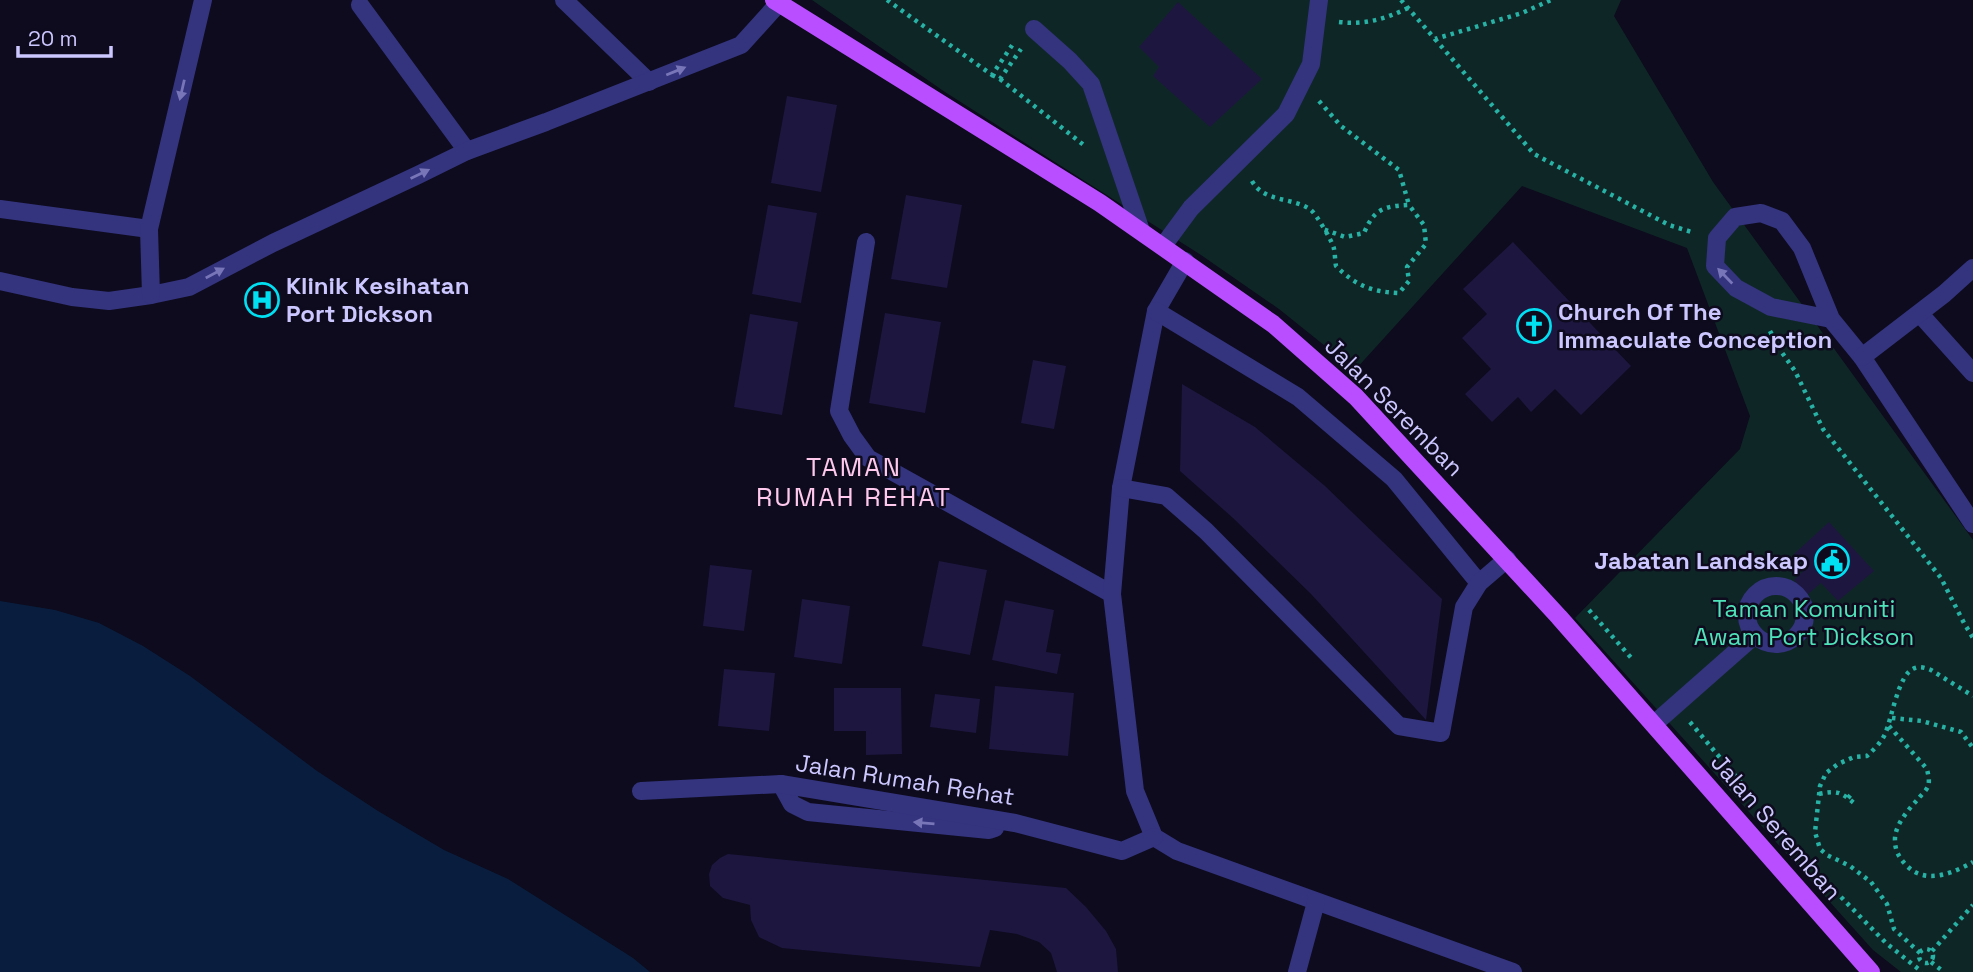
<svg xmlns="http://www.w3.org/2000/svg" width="1973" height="972" font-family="'Space Grotesk',sans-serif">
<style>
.green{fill:#0e2726}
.water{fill:#091e3e}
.building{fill:#1d163f}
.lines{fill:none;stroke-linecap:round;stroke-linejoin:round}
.path{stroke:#28b2a6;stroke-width:4.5;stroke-dasharray:3.5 5;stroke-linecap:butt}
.minor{stroke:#34337e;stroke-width:18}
.major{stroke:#b84eff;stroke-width:18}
.oneway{fill:#7876b8}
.labels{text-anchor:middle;stroke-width:5;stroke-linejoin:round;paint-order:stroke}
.poi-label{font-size:24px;font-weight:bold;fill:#ccc7ff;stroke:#0d0b1d;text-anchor:start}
.street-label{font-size:24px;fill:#ccc7ff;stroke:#0d0b1d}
.park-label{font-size:24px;fill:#4fe3ba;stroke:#0d0b1d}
.neighbourhood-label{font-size:26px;letter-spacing:2px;fill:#ffc9ed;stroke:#0d0b1d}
</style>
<rect width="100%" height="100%" fill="#0d0b1d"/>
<polygon class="green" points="812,0 1621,0 1614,16 1713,182 1973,540 1973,972 1901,972 1873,950 1575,618 1740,449 1750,416 1687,248 1522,186 1355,370 1279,309 1201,255 945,92"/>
<polygon class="water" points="0,601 55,610 99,623 143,646 190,676 317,771 378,811 444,850 508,879 633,958 650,972 0,972"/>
<g class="building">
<polygon points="1178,2 1262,79 1210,127 1153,76 1159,67 1139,47"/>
<polygon points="787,96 837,105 821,192 771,183"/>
<polygon points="906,195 962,205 947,288 891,279"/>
<polygon points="768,205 817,213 801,303 752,294"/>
<polygon points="1513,242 1631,366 1581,415 1555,389 1531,412 1518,397 1492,422 1465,394 1491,369 1462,338 1487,314 1463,289"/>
<polygon points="885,313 941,322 925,413 869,403"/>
<polygon points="750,314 798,322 782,415 734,407"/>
<polygon points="1033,360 1066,366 1054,429 1021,423"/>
<polygon points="1182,384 1255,427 1325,486 1442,599 1426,720 1311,594 1233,518 1180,471"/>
<polygon points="1829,522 1874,571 1838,601 1821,583 1807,595 1794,580 1806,568 1794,554"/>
<polygon points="939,561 987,570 970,655 922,646"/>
<polygon points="710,565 752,570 744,631 703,626"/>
<polygon points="802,599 850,606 842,664 794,657"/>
<polygon points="1005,600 1054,610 1046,652 1061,654 1057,674 992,660"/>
<polygon points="724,669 775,673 769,731 718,726"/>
<polygon points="995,686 1074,693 1068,756 989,749"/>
<polygon points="834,688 901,688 902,754 866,755 866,731 834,731"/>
<polygon points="935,694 980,699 976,733 930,727"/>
<polygon points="728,854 1066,888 1086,907 1106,931 1116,949 1118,972 1057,972 1051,953 1039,942 1017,934 990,930 980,967 782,948 759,937 751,920 750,905 723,898 710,886 709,874 712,865 720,858"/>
</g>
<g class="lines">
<g class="path">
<polyline points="887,0 992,75 1015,41"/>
<polyline points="1401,0 1435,39 1522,13 1551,0"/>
<path d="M1339,22C1365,25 1385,19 1408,8"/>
<polyline points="1435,39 1534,154 1669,225 1695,233"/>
<polyline points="992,75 1000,79 1021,49"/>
<polyline points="1000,79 1085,146"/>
<polyline points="1319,101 1341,126 1399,170 1409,205"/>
<path d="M1252,181C1264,203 1294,197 1311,210C1316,214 1333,242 1334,249C1335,254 1335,260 1336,266C1355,285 1371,292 1399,293L1409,281L1407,267L1426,244L1424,225L1409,205C1384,206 1374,209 1364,233L1345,237L1323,229"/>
<polyline points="1770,331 1778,347 1795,371 1823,429 1941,578 1964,623 1973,638"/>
<polyline points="1589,610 1634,661"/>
<polyline points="1892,718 1922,721 1961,732 1973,748"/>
<polyline points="1690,722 1743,785"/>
<path d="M1889,726L1927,769C1928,774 1930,781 1928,786C1927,790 1921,795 1918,799C1908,810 1894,826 1895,841C1895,851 1900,859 1907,866C1926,885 1953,873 1973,862"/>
<path d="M1819,794C1837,790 1841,792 1855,804"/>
<polyline points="1848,798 1853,792"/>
<polyline points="1841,897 1886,943 1922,972"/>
<circle cx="1926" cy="956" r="7"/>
<polyline points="1932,951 1973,905"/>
<path d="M1920,953L1894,929L1887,904L1871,882L1850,866L1827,855L1820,849L1815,832L1820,786L1826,773L1838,764L1854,757L1867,756C1873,750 1881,743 1885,734C1892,719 1898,673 1915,668C1920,666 1926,668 1931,670L1973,696"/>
<polyline points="1931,962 1944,972"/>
</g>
<g class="minor">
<polyline points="564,0 649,82"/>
<polyline points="360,5 467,151"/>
<polyline points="1034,29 1070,61 1091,84 1141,231"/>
<polyline points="0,209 149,229"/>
<polyline points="866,242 839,411 852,436 868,458 1112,594"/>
<polyline points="1163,246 1191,208 1286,114 1311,64 1319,0"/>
<polyline points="1185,261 1156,311 1121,488 1112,594 1135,791 1154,837 1177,851 1513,972"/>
<polyline points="0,281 72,297 109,301 151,295 189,287 273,243 418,175 467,151 546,122 741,45 779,3"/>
<polyline points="151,295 149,229 203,0"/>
<polyline points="1156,311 1298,397 1394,479 1479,583"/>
<polyline points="1920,314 1973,373"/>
<polyline points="1831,319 1771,307 1736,288 1715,266 1717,238 1735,217 1761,213 1782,221 1802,248 1831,319 1862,357 1973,524"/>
<polyline points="1862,357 1944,294 1973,268"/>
<polyline points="1121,488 1166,496 1206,531 1399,726 1441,733 1464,607 1479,583 1507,559"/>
<circle cx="1776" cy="615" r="29"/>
<polyline points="1654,724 1755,635"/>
<polyline points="781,784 792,804 808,812 989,830 995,828"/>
<polyline points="641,791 781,784 1015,823 1122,851 1154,837"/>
<polyline points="1297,972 1316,902"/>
</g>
<polyline class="major" points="774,0 1100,203 1273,324 1356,397 1559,617 1871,972"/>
</g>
<defs><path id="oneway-solid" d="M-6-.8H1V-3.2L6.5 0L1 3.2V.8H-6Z" transform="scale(1.75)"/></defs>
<g class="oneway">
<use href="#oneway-solid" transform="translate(676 71) rotate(-22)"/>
<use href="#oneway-solid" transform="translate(182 90) rotate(103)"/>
<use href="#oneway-solid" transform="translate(420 174) rotate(-26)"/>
<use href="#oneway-solid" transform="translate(215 273) rotate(-28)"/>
<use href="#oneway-solid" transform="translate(1725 276) rotate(-134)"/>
<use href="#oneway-solid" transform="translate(924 823) rotate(-175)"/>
</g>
<defs>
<g id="hospital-ring" transform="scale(1.75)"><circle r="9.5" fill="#0d0b1d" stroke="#00e0f2" stroke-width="1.5"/><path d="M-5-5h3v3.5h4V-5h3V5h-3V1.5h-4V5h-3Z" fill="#00e0f2"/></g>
<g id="church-ring" transform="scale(1.75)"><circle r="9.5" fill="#0d0b1d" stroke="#00e0f2" stroke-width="1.5"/><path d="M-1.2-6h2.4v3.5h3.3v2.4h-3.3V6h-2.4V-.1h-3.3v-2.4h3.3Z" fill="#00e0f2"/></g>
<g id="civic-ring" transform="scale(1.75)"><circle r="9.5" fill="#0d0b1d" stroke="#00e0f2" stroke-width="1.5"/><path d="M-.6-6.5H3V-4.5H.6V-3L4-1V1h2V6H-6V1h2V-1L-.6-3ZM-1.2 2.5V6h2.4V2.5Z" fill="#00e0f2"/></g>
</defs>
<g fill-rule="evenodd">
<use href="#hospital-ring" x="262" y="300"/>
<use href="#church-ring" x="1534" y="326"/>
<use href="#civic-ring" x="1832" y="561"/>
</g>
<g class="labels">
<g class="poi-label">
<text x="286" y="294">Klinik Kesihatan<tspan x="286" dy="28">Port Dickson</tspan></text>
<text x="1558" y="320">Church Of The<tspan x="1558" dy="28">Immaculate Conception</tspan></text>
<text x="1808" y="569" text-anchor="end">Jabatan Landskap</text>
</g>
<g class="street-label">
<text transform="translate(1394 407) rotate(45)" y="8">Jalan Seremban</text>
<text transform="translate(905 780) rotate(9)" y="8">Jalan Rumah Rehat</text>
<text transform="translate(1776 827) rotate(49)" y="8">Jalan Seremban</text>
</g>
<g class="park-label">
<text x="1804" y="617">Taman Komuniti<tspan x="1804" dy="28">Awam Port Dickson</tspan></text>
</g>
<g class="neighbourhood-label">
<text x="854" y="476">TAMAN<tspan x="854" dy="30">RUMAH REHAT</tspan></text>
</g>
</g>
<path d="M18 46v10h93v-10" fill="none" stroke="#ccc7ff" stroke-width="3.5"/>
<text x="28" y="46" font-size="21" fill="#ccc7ff" stroke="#0d0b1d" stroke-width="5" paint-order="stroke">20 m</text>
</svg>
